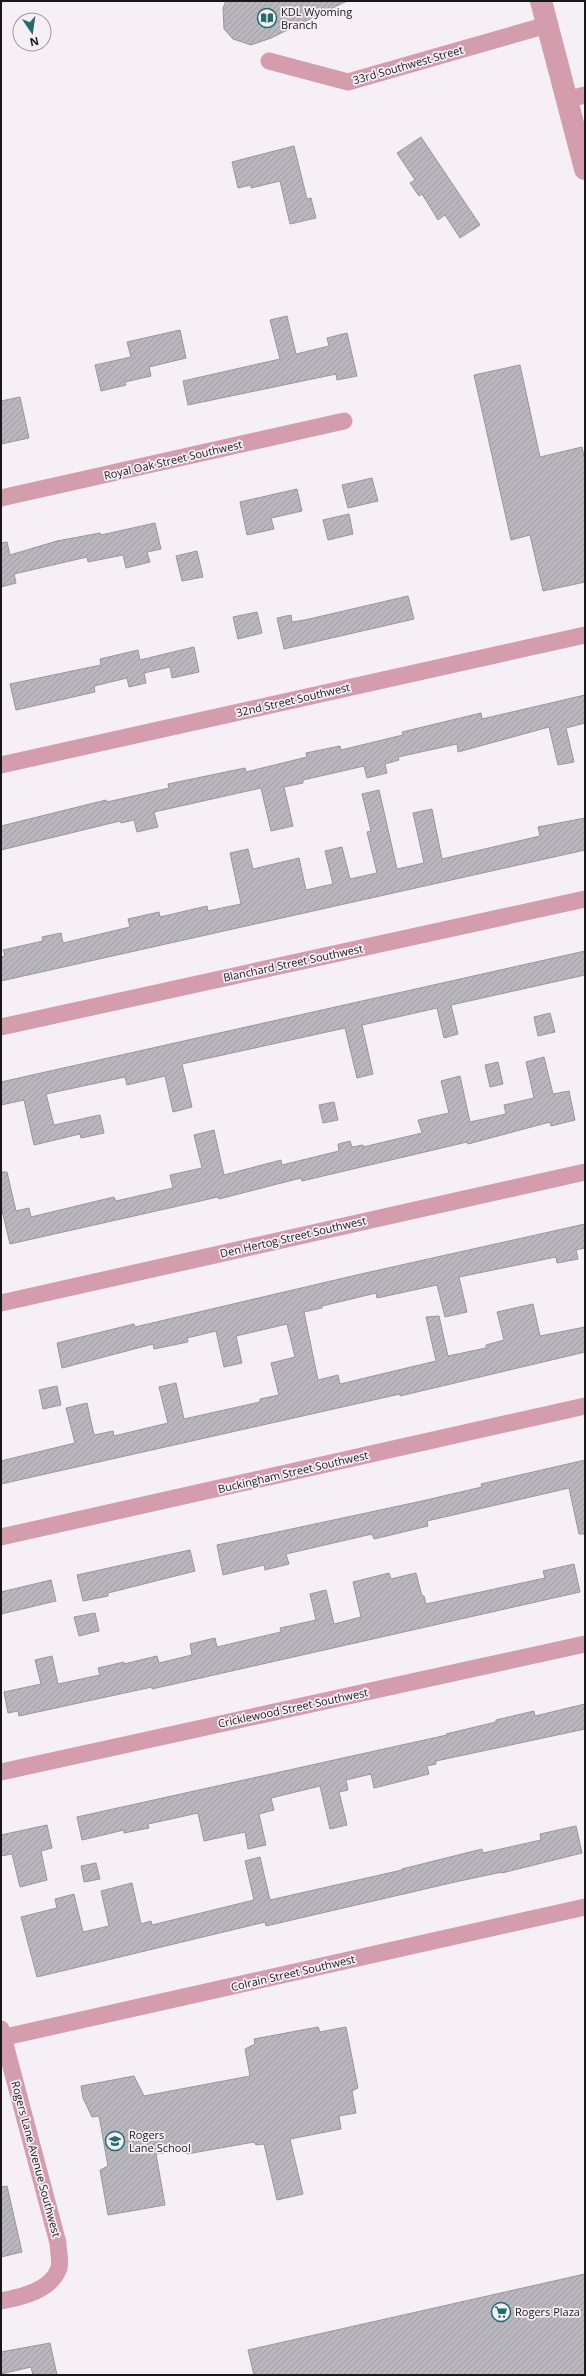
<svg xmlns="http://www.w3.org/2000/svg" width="586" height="2376" font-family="'Open Sans',sans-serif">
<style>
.building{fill:url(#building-hatch);stroke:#99969d}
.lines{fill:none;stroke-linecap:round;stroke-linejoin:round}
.minor{stroke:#d39dad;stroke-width:17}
.tertiary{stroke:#d39dad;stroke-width:22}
.labels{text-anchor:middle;stroke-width:3.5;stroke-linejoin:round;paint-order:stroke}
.poi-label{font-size:11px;fill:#191719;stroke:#f6eff5;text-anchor:start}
.street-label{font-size:11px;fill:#191719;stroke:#f6eff5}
</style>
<defs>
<pattern id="building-hatch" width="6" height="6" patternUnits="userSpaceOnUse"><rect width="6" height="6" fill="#b9b6bd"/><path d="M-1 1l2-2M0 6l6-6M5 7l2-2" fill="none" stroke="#9e9ca2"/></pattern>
</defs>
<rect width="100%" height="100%" fill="#f6eff5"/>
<g class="building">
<polygon points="226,1 347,1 271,38 251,45 233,39 224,29 223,8"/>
<polygon points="421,137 480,225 460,238 445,215 438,220 422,194 419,196 410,183 415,180 397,153"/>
<polygon points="294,146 307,199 311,198 316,218 290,224 280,181 251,188 251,185 238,188 232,162"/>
<polygon points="287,316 296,354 329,346 327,338 347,333 357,376 337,380 336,374 188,405 183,381 280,359 270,320"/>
<polygon points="180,330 186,358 149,367 151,376 125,382 126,385 101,391 95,365 131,357 127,342"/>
<polygon points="520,365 540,457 582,447 585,460 585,582 543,591 530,535 511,540 474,375"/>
<polygon points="20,397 29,438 1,444 1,401"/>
<polygon points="372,478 378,501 348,508 342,485"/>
<polygon points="297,489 302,511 271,518 274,529 247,535 240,502"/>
<polygon points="349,514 353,534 328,540 323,520"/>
<polygon points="155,523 161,549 147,552 150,562 126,568 123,555 88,562 87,557 14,574 16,583 1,587 1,543 7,542 10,555 57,541 100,533 101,535"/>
<polygon points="197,551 203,577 182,581 176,556"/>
<polygon points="408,596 414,619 284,649 277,618 291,615 292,622 305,620"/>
<polygon points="257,612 262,633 238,639 233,617"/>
<polygon points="194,647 199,672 172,678 170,667 144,673 146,683 129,687 127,678 94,686 95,692 16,710 10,684 101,665 100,659 138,650 140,660"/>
<polygon points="585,695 585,723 566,728 574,762 558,765 549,727 458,752 457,744 398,757 399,760 385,764 387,773 367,778 364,766 303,780 303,783 284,787 293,826 271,831 261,788 154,812 158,827 137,832 134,820 121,823 120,821 1,850 1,826 106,800 107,802 169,788 168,784 245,768 246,772 307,757 306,753 340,746 341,750 403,735 402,732 481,713 482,719"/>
<polygon points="379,790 397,869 424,863 413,813 432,809 442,859 540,836 538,827 585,818 585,850 1,981 1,957 5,956 3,950 43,941 42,937 61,933 63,943 130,927 128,919 159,912 160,917 207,906 208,911 241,904 230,853 248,849 253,869 299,858 306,890 333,884 325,851 342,847 350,879 377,873 367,832 371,831 362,794"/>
<polygon points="585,951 585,975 451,1005 458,1034 444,1038 437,1008 362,1025 373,1074 357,1078 345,1028 182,1064 192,1107 173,1112 165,1076 127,1085 125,1077 46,1094 54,1125 100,1115 104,1133 81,1138 80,1134 34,1145 24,1100 1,1105 1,1082"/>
<polygon points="550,1013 555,1032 538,1036 534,1017"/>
<polygon points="544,1057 553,1094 569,1091 575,1120 551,1126 550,1122 468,1144 467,1142 302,1181 301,1178 219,1199 218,1197 10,1244 1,1206 1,1172 7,1172 16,1211 29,1208 31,1217 114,1197 116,1201 173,1188 170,1175 202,1168 194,1135 214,1130 224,1175 281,1160 282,1165 339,1151 338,1144 350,1141 352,1147 363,1145 363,1147 422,1133 418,1120 449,1113 441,1081 460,1076 470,1122 506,1114 504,1105 534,1098 526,1062"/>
<polygon points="498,1062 503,1084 490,1087 485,1065"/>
<polygon points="334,1102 338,1120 323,1123 319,1105"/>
<polygon points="585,1224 585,1248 576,1250 578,1259 557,1263 556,1257 459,1277 467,1312 445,1317 437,1285 377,1298 376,1293 322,1306 322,1308 304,1312 318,1380 338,1375 340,1384 436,1361 426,1317 439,1316 448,1356 486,1348 486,1345 504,1340 497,1312 533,1304 540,1336 585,1327 585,1352 400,1396 400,1394 1,1484 1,1461 75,1443 66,1408 87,1403 94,1435 113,1431 114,1436 168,1423 159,1387 176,1383 184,1419 260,1402 260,1399 279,1395 271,1363 295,1357 287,1324 236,1336 242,1363 224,1367 216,1331 187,1338 188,1342 154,1349 153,1344 62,1368 57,1343 134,1324 135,1327 361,1274"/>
<polygon points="57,1386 61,1405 43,1409 39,1390"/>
<polygon points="585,1460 585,1534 579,1534 569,1488 427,1521 428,1526 374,1539 372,1534 286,1554 289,1564 265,1570 264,1565 223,1575 217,1545 422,1501 482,1487 481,1484"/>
<polygon points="190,1550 195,1571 108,1593 108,1596 83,1601 77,1575"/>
<polygon points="574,1564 580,1592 152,1689 152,1687 19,1716 18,1711 8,1713 4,1692 41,1684 35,1660 52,1656 58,1684 100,1675 98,1668 124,1662 124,1664 157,1656 159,1663 192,1655 190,1644 215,1638 217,1647 281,1632 280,1628 316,1620 310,1594 326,1590 334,1624 361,1617 353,1582 389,1573 391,1579 416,1573 422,1596 424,1596 426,1604 545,1578 543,1571"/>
<polygon points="51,1580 56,1601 1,1614 1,1592"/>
<polygon points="95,1613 99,1631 79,1636 74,1617"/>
<polygon points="585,1704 585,1729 436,1761 436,1764 427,1766 429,1774 390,1784 374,1788 371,1774 346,1780 348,1790 339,1792 347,1825 330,1829 320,1786 271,1798 274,1810 259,1814 266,1845 248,1849 245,1832 204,1841 198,1813 148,1824 149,1828 124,1833 124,1830 82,1840 77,1817 447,1735 446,1734 496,1722 496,1720 534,1711 535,1716"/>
<polygon points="47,1825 52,1848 41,1851 47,1880 20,1887 12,1854 1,1856 1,1835"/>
<polygon points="576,1826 582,1853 502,1873 502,1872 455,1882 266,1926 265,1922 37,1977 21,1917 57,1908 55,1899 74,1894 83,1932 109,1926 101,1891 132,1883 141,1924 151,1921 152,1925 254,1900 245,1861 260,1857 270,1900 402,1870 402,1869 482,1849 483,1853 541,1840 540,1834"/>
<polygon points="96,1863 100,1879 84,1882 81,1866"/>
<polygon points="318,2027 320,2032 346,2027 358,2088 352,2091 356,2113 339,2116 341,2129 290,2139 303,2194 277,2200 264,2144 256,2145 254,2142 187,2154 185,2149 156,2154 165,2205 108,2215 100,2170 108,2166 99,2116 92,2117 83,2098 81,2086 134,2076 144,2096 250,2076 245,2049 255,2044 254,2039"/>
<polygon points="7,2186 22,2252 1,2257 1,2187"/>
<polygon points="585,2274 585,2375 254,2375 248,2350"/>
<polygon points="50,2343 57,2375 33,2375 31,2367 1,2374 1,2352"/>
</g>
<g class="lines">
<g class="minor">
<polyline points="269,61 348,82 547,25"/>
<polyline points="566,100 585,95"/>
<polyline points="1,498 344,421"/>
<polyline points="1,765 585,635"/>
<polyline points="1,1027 585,899"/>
<polyline points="1,1303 585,1172"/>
<polyline points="1,1537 585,1406"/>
<polyline points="1,1772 585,1644"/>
<path d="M1,2029L58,2243C58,2250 61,2261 59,2268C51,2291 21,2297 1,2301"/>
<polyline points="1,2038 585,1907"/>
</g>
<polyline class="tertiary" points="541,1 585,169"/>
</g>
<defs>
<g id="library-ring" transform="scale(1)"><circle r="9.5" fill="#f6eff5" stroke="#216d6e" stroke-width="1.5"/><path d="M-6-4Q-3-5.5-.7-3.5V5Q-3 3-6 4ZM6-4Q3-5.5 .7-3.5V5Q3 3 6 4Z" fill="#216d6e"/></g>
<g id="school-ring" transform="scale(1)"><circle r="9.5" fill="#f6eff5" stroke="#216d6e" stroke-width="1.5"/><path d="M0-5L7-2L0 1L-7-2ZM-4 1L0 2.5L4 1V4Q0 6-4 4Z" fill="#216d6e"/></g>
<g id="supermarket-ring" transform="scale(1)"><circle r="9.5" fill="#f6eff5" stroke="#216d6e" stroke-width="1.5"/><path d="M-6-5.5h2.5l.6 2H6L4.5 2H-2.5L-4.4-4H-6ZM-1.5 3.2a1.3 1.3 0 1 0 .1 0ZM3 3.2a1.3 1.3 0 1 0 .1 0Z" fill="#216d6e"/></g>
</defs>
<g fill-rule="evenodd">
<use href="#library-ring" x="267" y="18"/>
<use href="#school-ring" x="115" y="2141"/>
<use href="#supermarket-ring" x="501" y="2312"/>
</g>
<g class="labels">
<g class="poi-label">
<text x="281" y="16">KDL Wyoming<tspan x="281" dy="13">Branch</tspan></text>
<text x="129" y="2139">Rogers<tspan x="129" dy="13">Lane School</tspan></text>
<text x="515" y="2316">Rogers Plaza</text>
</g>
<g class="street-label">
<text transform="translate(408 65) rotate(-16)" y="4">33rd Southwest Street</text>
<text transform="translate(173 460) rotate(-13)" y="4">Royal Oak Street Southwest</text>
<text transform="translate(293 700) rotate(-13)" y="4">32nd Street Southwest</text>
<text transform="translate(293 963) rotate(-12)" y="4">Blanchard Street Southwest</text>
<text transform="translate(293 1237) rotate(-13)" y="4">Den Hertog Street Southwest</text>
<text transform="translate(293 1472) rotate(-13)" y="4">Buckingham Street Southwest</text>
<text transform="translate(293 1708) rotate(-12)" y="4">Cricklewood Street Southwest</text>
<text transform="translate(293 1973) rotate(-13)" y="4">Colrain Street Southwest</text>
<text transform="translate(36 2159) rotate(75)" y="4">Rogers Lane Avenue Southwest</text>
</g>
</g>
<rect width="586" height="2376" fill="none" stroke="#191719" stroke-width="4"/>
<g transform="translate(32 32) rotate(167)"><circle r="19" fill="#f6eff5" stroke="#9e999d"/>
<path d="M0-3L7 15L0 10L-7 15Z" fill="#216d6e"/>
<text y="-6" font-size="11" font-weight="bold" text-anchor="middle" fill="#191719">N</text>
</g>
</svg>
